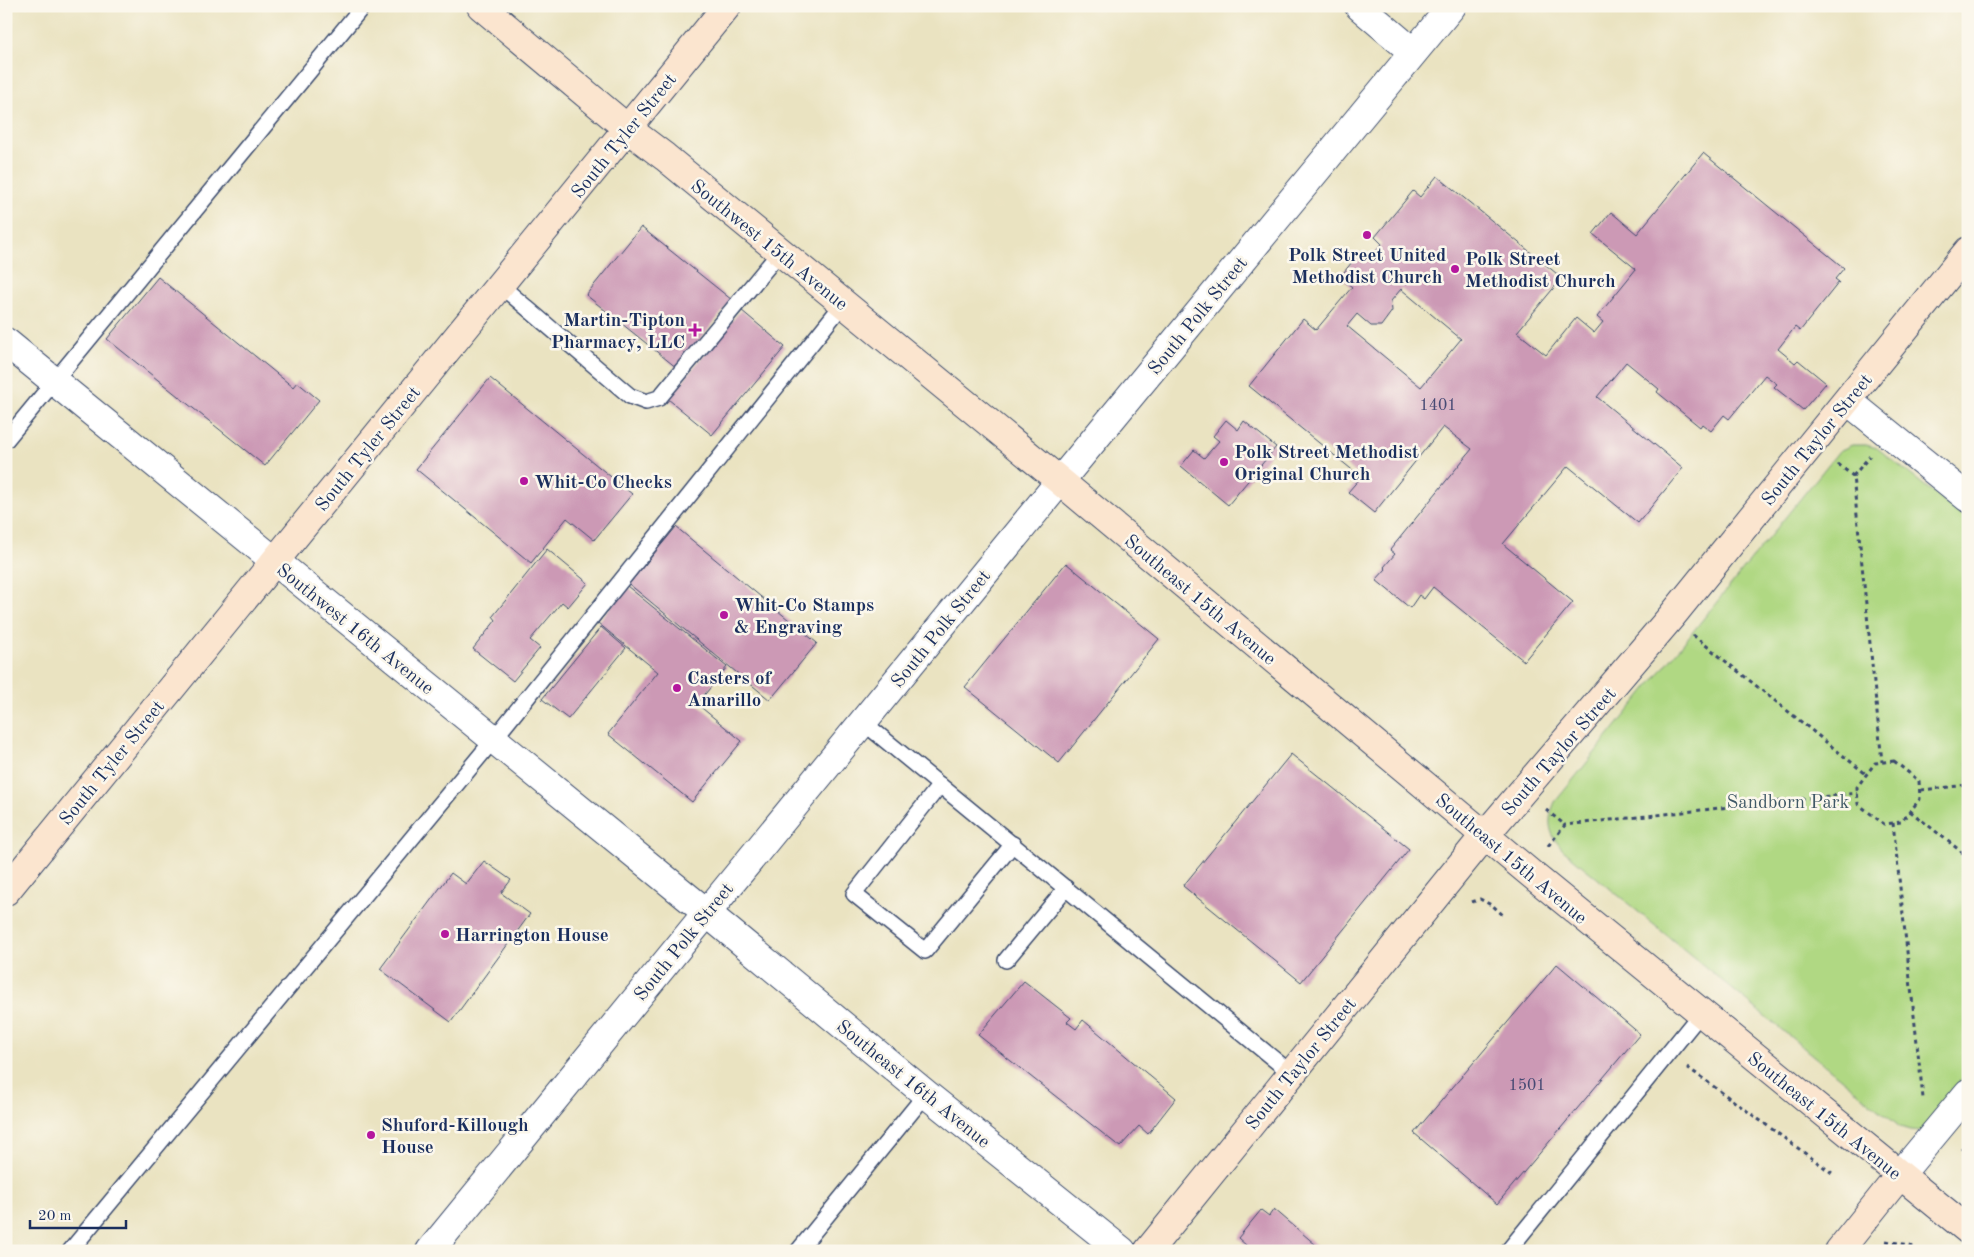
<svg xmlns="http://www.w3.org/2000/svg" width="1974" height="1257" font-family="'Old Standard TT',serif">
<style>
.green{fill:#b0d883;stroke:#668470}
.building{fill:#cc99b5;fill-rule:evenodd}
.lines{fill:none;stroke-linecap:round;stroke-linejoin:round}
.service-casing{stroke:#3a4a6d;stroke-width:18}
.minor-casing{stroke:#3a4a6d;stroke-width:30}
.tertiary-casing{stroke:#3a4a6d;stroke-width:30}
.secondary-casing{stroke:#3a4a6d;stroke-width:30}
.path{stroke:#3a4a6d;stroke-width:3;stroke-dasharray:4 4;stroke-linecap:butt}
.service{stroke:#fff;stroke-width:15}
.minor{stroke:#fff;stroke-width:28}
.tertiary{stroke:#fff;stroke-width:28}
.secondary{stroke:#fbe5cf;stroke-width:28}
.poi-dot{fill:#b5179e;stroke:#fbf7ec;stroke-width:2}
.labels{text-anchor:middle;stroke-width:5;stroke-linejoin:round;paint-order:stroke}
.number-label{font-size:16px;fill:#474a74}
.street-label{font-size:19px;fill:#1b2f5e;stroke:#fbf7ec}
.poi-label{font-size:19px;font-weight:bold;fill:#1b2f5e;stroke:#fbf7ec;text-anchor:start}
.park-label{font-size:19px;fill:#405967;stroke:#fbf7ec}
</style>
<rect width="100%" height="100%" fill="#fbf7ec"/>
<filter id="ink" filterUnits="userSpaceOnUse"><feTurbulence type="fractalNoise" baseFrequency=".02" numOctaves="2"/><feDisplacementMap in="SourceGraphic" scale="10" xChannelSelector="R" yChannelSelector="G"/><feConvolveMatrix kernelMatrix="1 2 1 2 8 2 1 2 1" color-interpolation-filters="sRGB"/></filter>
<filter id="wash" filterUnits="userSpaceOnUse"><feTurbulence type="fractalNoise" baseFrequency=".0096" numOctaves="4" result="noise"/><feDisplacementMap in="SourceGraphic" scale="20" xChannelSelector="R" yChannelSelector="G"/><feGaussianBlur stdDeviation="1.12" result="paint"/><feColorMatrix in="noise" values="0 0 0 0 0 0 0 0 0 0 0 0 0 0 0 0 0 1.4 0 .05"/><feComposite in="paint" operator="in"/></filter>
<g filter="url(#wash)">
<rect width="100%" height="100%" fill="#eae3c1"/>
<path class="green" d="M1852,445H1866L1877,448L1968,520V1077L1922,1131L1910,1130L1900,1127L1563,850C1549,834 1546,822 1555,802L1839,451Z"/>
<g id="blocks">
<g class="building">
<path d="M1703,153L1844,268L1835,279L1839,282L1800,331L1795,327L1778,349L1795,363L1798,360L1826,383L1803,410L1774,387L1777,384L1765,375L1729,419L1724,415L1711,431L1702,424L1700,427L1657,392L1659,389L1626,362L1597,397L1683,468L1638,523L1568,466L1503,544L1573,602L1524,661L1433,587L1424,599L1419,595L1410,608L1376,580L1386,569L1384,567L1395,554L1390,550L1472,449L1443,427L1374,513L1348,492L1361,477L1249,386L1303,319L1316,330L1352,287L1340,277L1360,252L1370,259L1382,244L1375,237L1413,191L1420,197L1437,176L1562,278L1517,332L1546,355L1576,318L1594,333L1603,322L1597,317L1636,269L1593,234L1611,212L1637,234ZM1401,289L1461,339L1421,387L1347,326L1357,314L1371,326H1381L1392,311L1391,301Z"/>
<polygon points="641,227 732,300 677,368 586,295"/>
<polygon points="158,277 293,387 297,382 319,400 265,466 107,339"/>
<polygon points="741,310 785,347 712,435 668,399"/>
<polygon points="490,378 632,494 594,540 567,518 531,563 416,469"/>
<polygon points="1226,420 1238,430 1244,421 1276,447 1228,505 1181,466 1194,450 1204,458 1219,441 1213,436"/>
<polygon points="676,527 817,643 770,700 629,584"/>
<polygon points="547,549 588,583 568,607 562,602 530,640 540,648 513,681 473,649 496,620 493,616"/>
<polygon points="1066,563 1159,639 1059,763 965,687"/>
<polygon points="627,586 727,667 697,704 742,741 692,802 608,734 658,672 598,623"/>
<polygon points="601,627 626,648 568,719 542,699"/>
<polygon points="1291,754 1409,849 1301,982 1183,886"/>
<polygon points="484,861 511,880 501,893 530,914 451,1022 380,969 451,873 466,884"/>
<polygon points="1557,964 1640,1034 1497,1204 1414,1133"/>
<polygon points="1024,981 1071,1018 1067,1022 1076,1029 1083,1020 1176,1098 1148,1134 1139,1126 1120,1147 978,1035"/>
<polygon points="1274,1209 1323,1251 1243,1251 1247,1246 1238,1238 1261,1210 1269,1216"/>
</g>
</g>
</g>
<g filter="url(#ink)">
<use href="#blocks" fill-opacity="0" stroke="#3a4a6d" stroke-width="1"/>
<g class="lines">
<g class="service-casing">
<g id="service">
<polyline points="500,285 630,396 646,402 659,398 780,252"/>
<polyline points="6,440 363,6"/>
<polyline points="863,722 1292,1074"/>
<polyline points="940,785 854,894 925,951 1013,844"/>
<polyline points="1006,960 1066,888"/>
<polyline points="70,1251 494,739 843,304"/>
<polyline points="798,1251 926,1094"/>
<polyline points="1508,1251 1701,1013"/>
</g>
</g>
<g class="minor-casing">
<polyline id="minor" points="1359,6 1413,52"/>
</g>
<g class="tertiary-casing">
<g id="tertiary">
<polyline points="6,342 707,913 926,1094 1122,1251"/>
<polyline points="1848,401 1968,498"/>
<polyline points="1899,1176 1968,1093"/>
<polyline points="430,1251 1060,481 1452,6"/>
</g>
</g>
<g class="secondary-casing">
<g id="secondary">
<polyline points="481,6 628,129 665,157 1060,481 1530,873 1968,1230"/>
<polyline points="6,891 727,6"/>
<polyline points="1148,1251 1485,835 1671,617 1968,251"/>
<polyline points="1839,1251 1899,1176"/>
</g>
</g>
<g class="path">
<polyline points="1838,464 1853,476 1882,762"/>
<polyline points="1853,476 1870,456"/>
<polyline points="1693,635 1866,774"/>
<polygon points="1894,761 1919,781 1920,799 1901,822 1884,824 1858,804 1857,787 1875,763"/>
<polyline points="1921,790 1968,785"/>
<polyline points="1546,810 1565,825"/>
<polyline points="1910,811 1968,857"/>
<polyline points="1893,823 1923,1098"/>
<polyline points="1548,846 1565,825 1857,793"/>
<polyline points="1472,902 1480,899 1493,906 1503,915"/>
<polyline points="1687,1067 1832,1173"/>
<polyline points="1961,1148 1968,1153"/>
<polyline points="1886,1241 1910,1245 1918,1251"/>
</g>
<use href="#service" class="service"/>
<use href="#minor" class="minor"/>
<use href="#tertiary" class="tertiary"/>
<use href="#secondary" class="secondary"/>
</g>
</g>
<g class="poi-dot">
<circle cx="1367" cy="235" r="5"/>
<circle cx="1455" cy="269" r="5"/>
<path d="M692.5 322.5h5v5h5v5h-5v5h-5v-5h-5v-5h5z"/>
<circle cx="1224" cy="462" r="5"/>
<circle cx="524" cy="481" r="5"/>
<circle cx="724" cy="615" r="5"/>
<circle cx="677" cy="688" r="5"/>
<circle cx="445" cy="934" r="5"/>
<circle cx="371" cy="1135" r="5"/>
</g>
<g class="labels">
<g class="number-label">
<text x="1438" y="410">1401</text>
<text x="1527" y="1090">1501</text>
</g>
<g class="street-label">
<text transform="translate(623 135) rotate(-51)" y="7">South Tyler Street</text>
<text transform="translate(770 244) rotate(39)" y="7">Southwest 15th Avenue</text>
<text transform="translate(1197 315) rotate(-51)" y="7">South Polk Street</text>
<text transform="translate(1816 439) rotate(-51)" y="7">South Taylor Street</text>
<text transform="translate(367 448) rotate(-51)" y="7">South Tyler Street</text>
<text transform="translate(1201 599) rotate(40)" y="7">Southeast 15th Avenue</text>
<text transform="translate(356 628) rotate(39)" y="7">Southwest 16th Avenue</text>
<text transform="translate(940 628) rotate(-51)" y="7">South Polk Street</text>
<text transform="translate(1558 751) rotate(-49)" y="7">South Taylor Street</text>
<text transform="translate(111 762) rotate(-51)" y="7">South Tyler Street</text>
<text transform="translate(1512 858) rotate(40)" y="7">Southeast 15th Avenue</text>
<text transform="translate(683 941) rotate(-51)" y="7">South Polk Street</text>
<text transform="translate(1300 1063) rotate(-51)" y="7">South Taylor Street</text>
<text transform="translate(914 1083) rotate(39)" y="7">Southeast 16th Avenue</text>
<text transform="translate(1825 1115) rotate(39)" y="7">Southeast 15th Avenue</text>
</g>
<g class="poi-label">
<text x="1367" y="261" text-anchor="middle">Polk Street United<tspan x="1367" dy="22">Methodist Church</tspan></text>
<text x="1465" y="265">Polk Street<tspan x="1465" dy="22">Methodist Church</tspan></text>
<text x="685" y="326" text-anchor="end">Martin-Tipton<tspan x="685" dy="22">Pharmacy, LLC</tspan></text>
<text x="1234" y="458">Polk Street Methodist<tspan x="1234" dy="22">Original Church</tspan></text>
<text x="534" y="488">Whit-Co Checks</text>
<text x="734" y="611">Whit-Co Stamps<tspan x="734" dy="22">&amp; Engraving</tspan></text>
<text x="687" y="684">Casters of<tspan x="687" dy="22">Amarillo</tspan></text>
<text x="455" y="941">Harrington House</text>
<text x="381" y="1131">Shuford-Killough<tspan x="381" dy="22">House</tspan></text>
</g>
<g class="park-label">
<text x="1788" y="808">Sandborn Park</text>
</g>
</g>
<rect width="1974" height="1257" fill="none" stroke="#fbf7ec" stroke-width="25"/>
<path d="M30 1220v8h96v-8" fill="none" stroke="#1b2f5e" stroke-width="2.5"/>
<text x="38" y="1220" font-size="15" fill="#1b2f5e" stroke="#fbf7ec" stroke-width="4" paint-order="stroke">20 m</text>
</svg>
